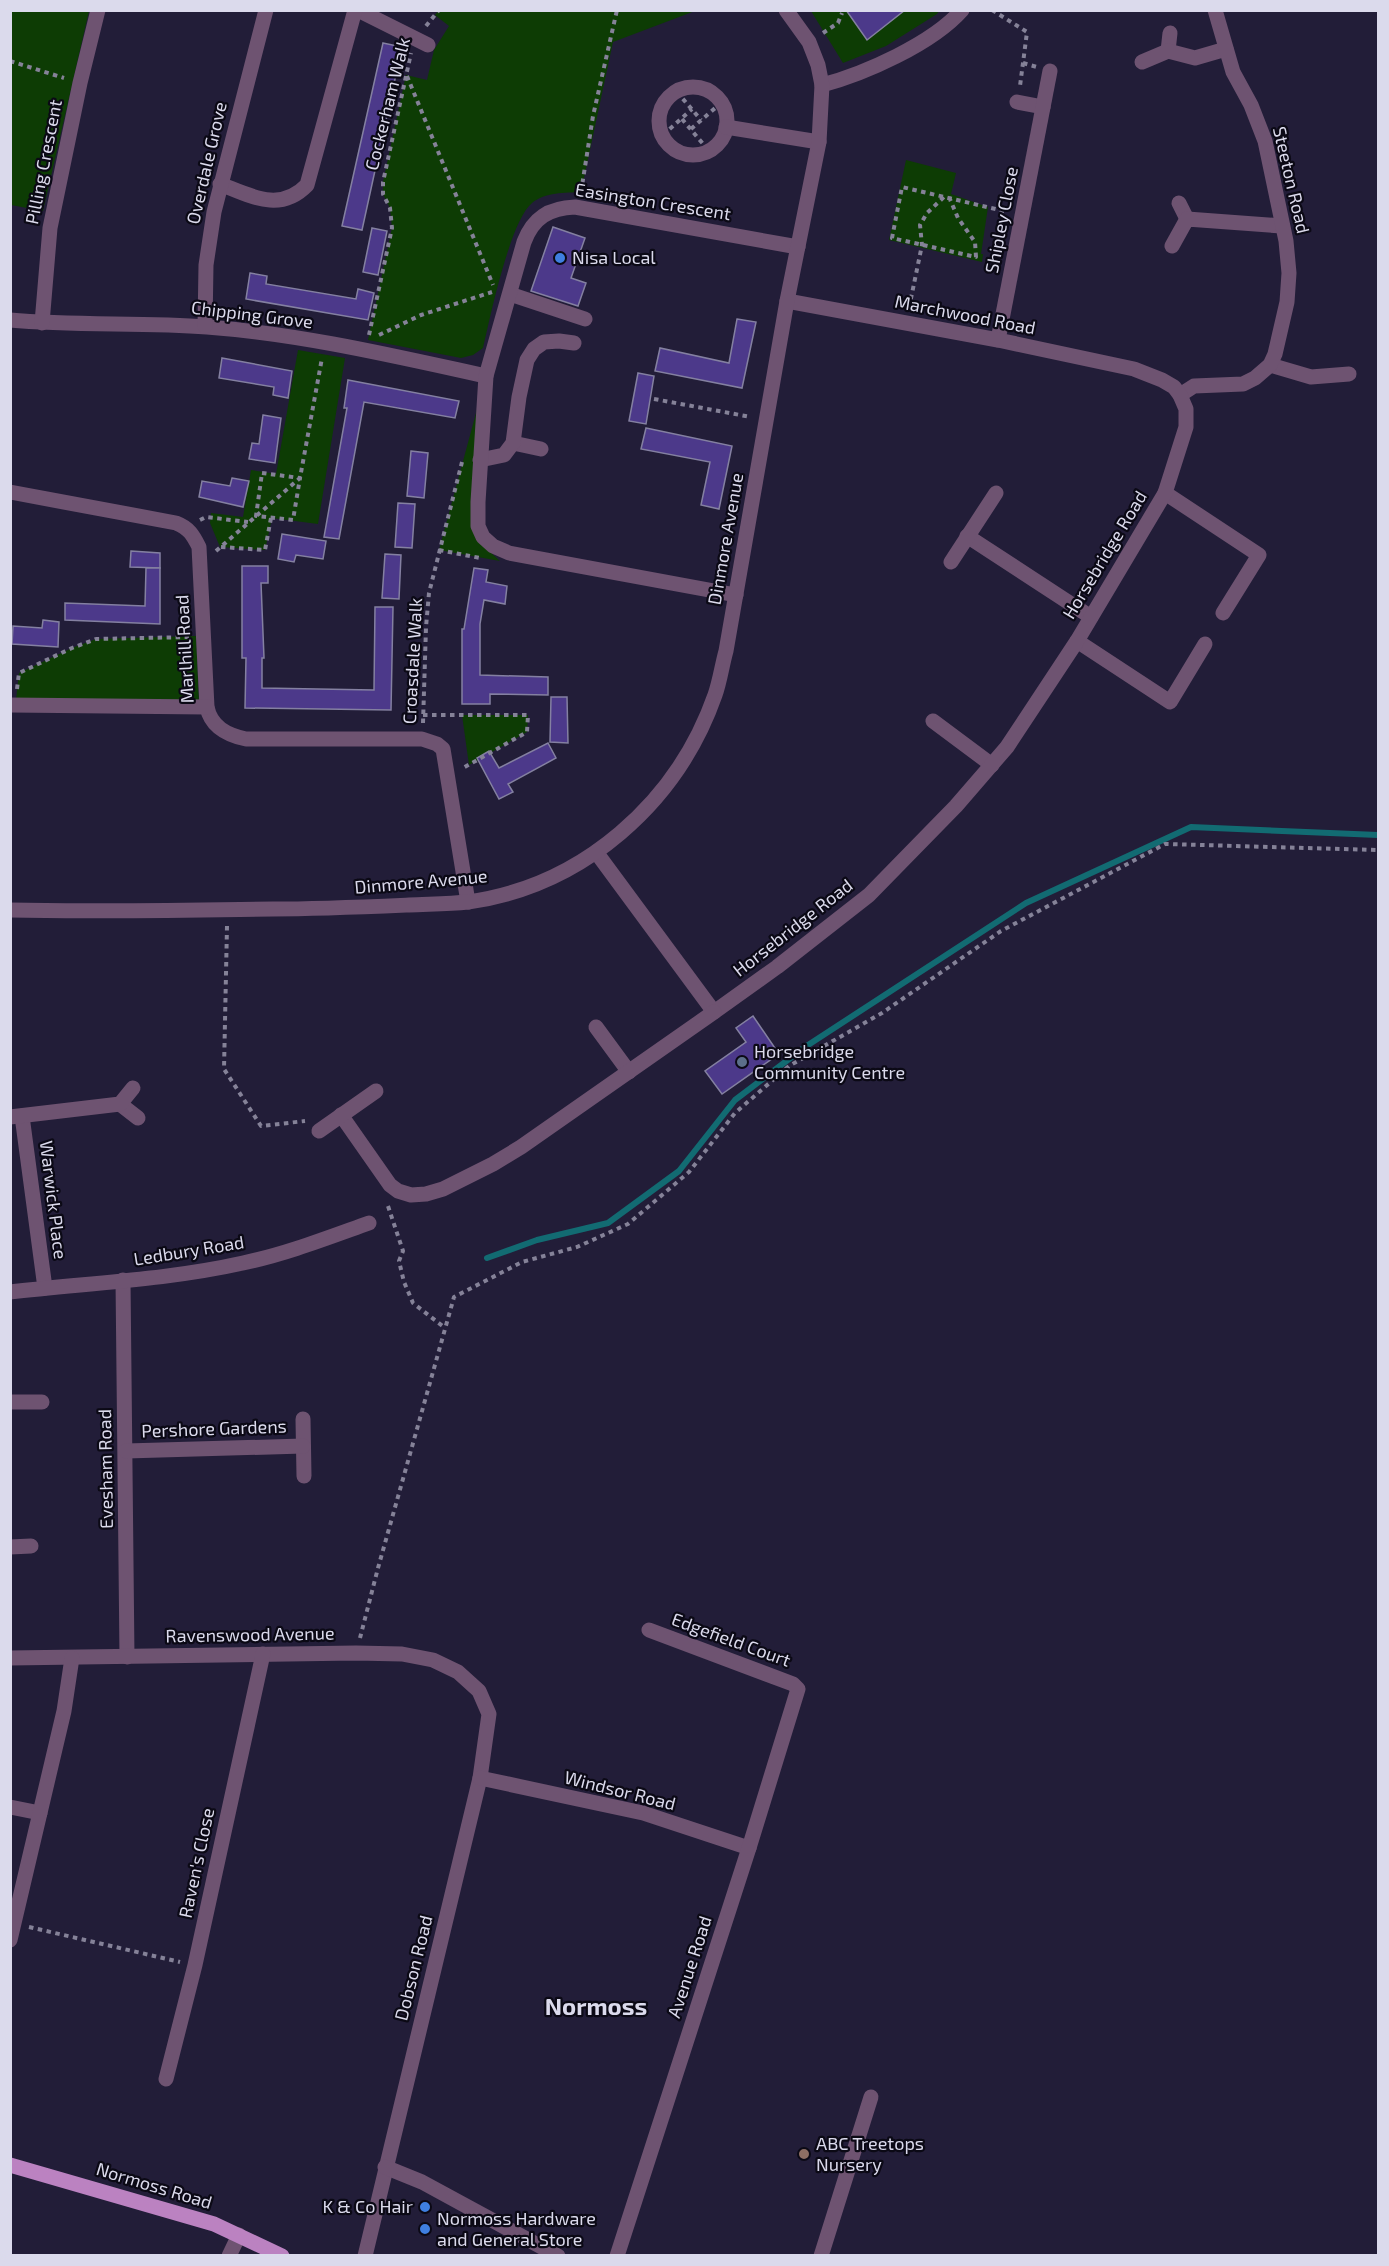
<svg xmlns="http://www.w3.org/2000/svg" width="1389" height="2266" font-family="'Exo 2',sans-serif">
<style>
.green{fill:#0d3c04}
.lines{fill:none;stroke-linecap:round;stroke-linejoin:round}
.stream{stroke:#126b72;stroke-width:6}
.building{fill:#4c398a;stroke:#8480a1;stroke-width:1.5}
.path{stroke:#858298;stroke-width:4;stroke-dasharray:4.5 4.5;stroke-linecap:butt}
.minor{stroke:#6e5371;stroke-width:15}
.major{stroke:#bb82c1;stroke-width:15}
.shop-dot{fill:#3f7fe0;stroke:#0b0915;stroke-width:2}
.service-dot{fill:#5c6f8a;stroke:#0b0915;stroke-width:2}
.education-dot{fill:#8d6e63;stroke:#0b0915;stroke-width:2}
.labels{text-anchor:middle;stroke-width:4.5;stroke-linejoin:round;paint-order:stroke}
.street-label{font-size:18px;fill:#dbdaec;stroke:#0b0915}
.poi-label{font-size:18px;fill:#dbdaec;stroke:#0b0915;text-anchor:start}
.district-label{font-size:24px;font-weight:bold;fill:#dbdaec;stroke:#0b0915}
</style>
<rect width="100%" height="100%" fill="#221d38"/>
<g class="green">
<path d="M439,10L695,11L613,42L581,192C565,193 545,192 532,203C510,221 490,318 483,348L473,355L461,358L368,340L392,228L390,208L383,194V182L406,75L427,80L434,50L449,26L435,15Z"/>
<polygon points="10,11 89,11 43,211 11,205"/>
<polygon points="811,11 939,11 937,14 886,46 843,63"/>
<polygon points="906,160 956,173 951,194 988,207 981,254 983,254 982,262 889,240"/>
<polygon points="298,350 345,358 318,524 272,518 265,550 220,547 210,523 211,513 243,517 251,470 276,474"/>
<polygon points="486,376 478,541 500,561 439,550"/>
<polygon points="196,636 199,703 16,700 19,673 72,648 96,639"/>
<polygon points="462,715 528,715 527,732 469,765"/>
</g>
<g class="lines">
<polyline class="stream" points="487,1258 537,1240 608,1223 679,1171 735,1100 805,1047 1026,903 1191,827 1378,835"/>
</g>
<g class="building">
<polygon points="846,10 905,10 867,40"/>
<polygon points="383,43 402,47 362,230 342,226"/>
<polygon points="553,227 585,238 571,278 586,283 578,306 531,291"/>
<polygon points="372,228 387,231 378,275 363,272"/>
<polygon points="250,273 267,276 266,284 356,299 358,289 374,293 368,320 246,299"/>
<polygon points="737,319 756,322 742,388 655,371 660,348 729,363"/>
<polygon points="222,358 292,371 288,398 273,395 274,387 219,378"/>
<polygon points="638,373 654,376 646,424 629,421"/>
<polygon points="348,380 459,401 455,418 364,402 339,539 324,537 347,408 344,408"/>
<polygon points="263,415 281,418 275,463 249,459 252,443 259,444"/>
<polygon points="646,428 732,446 719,509 701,505 710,462 641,449"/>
<polygon points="411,451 428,453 424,498 407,496"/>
<polygon points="232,478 249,481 243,507 199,497 202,481 230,486"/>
<polygon points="398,503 415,504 412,548 395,547"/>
<polygon points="282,534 326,541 323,559 296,555 294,562 278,559"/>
<polygon points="131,551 160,553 160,568 130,567"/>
<polygon points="385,554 401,555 399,599 382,598"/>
<polygon points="242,566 268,566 268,583 261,583 264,658 262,658 262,688 374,690 375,607 393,607 391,710 245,708 246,658 242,658"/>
<polygon points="146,568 160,568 160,624 65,620 65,603 145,606"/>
<polygon points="474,568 488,570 486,582 507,586 505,604 484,600 480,624 480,675 548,677 548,695 490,694 490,704 462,704 462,629 464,629"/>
<polygon points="43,620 59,622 58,647 12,644 13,626 42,628"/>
<polygon points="551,697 567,697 568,743 550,742"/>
<polygon points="548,743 556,758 508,784 513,792 499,799 477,758 489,751 499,768"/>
<polygon points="753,1016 779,1054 722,1094 705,1071 746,1042 736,1028"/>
</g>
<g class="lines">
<g class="path">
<polyline points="992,10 1027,32 1020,86"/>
<polyline points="426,26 439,10"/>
<polyline points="823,33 838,23 842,13"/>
<polyline points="10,61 64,78"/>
<polyline points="1023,63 1037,67"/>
<polyline points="407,76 493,285"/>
<polyline points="677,92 701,120"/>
<polyline points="682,119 709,151"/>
<polyline points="691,129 721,103"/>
<polyline points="663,135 692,109"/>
<polyline points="581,192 593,116 617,10"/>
<polyline points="949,197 958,218 975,242 976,257 892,238 902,187 1008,212"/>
<polyline points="909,308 922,245 920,225 927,213 945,196"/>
<polyline points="369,335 392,228 390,208 383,194 383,182 411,53"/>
<polyline points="379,335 421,315 492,292"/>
<polyline points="654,399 751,417"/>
<polygon points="262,473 300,478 293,520 256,516"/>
<polyline points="200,520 206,517 248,522"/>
<polyline points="221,547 265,550 271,518"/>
<polyline points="439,550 480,558"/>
<polyline points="216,551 300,478 322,358"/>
<polyline points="17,689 19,673 72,648 96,639 189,637"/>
<polyline points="423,715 528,715 527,732 463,768"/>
<polyline points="423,723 426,627 429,593 462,462"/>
<polyline points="227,926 224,1069 261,1126 305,1121"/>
<polyline points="388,1206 403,1251 399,1261 404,1282 413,1303 445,1328"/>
<polyline points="360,1638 378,1568 454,1297 522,1262 577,1247 628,1224 689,1172 735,1113 789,1066 882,1013 1001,931 1165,844 1378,850"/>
<polyline points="29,1927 180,1962"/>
</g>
<g class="minor">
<polyline points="358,10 428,45"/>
<polyline points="1168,51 1170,33"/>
<polyline points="1142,62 1168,51 1195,58 1226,49"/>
<path d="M822,85C864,74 932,44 962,10"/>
<circle cx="693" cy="121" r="34"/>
<polyline points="1017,102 1043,107"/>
<polyline points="726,127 819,142"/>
<path d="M220,184C251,196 280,213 307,185L355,10"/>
<polyline points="1179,203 1187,219"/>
<polyline points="1172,246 1187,219 1282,226"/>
<polyline points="510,294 585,319"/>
<path d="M10,320C76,326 142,322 207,327C301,334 394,356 486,376"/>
<polyline points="42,323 50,228 80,83 98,10"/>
<polyline points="205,326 206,265 214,212 266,10"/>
<polyline points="998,340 1050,71"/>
<polyline points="1270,365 1311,377 1349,374"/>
<polyline points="1180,395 1194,386 1243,384 1255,378 1270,365 1275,354 1287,302 1289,273 1286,241 1265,141 1251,105 1233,72 1215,10"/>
<polyline points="513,443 541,449"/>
<polyline points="480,460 504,455 513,443 519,397 527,360 534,349 544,342 559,341 574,343"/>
<path d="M10,492L176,523C189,528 193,535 199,547L207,707C211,727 227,735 246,739H422L437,744L443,749L468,902"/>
<polyline points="1165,493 1259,555 1223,613"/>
<polyline points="967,536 1091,617"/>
<polyline points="951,562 996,493"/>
<path d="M736,595L509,553L493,546L483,537L478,526V502L486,376L524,242C533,218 549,208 575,207L798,247"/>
<polyline points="1077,641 1170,702 1205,644"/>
<polyline points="10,705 207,707"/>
<polyline points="933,721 992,765"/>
<polyline points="596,852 714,1012 777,967 869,895 956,806 1007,747 1077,641 1165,493 1186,427 1186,409 1180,395 1174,387 1162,380 1134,369 998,340 787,301"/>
<path d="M10,910C98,912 186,910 273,909C318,909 363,907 409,905C428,904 448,904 468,902C583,886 677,803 715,695C720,681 722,665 726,651L787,301L819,142L822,85L818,65L809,42L786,10"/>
<polyline points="596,1027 629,1072"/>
<polyline points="120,1104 138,1118"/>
<polyline points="341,1115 390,1185 398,1191 411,1195 426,1194 443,1189 493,1164 521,1147 714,1012"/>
<polyline points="22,1116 45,1288"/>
<polyline points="10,1117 120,1104 133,1088"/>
<polyline points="319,1131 376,1091"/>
<polyline points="123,1280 127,1657"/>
<path d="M10,1292C88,1283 167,1280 243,1263C286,1254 327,1238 369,1223"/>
<polyline points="10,1402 42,1402"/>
<polyline points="303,1419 304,1476"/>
<polyline points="126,1451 303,1446"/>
<polyline points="10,1547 31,1546"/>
<polyline points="10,1658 356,1653 402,1654 433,1660 458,1672 479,1691 489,1714 480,1778 365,2256"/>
<polyline points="480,1778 643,1813 749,1848"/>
<polyline points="10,1807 40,1813"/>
<polyline points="10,1940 64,1711 72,1658"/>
<polyline points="166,2079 195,1965 263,1654"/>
<polyline points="385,2167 422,2182 558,2256"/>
<polyline points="229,2256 239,2235"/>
<polyline points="617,2256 749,1848 798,1689 793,1684 649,1630"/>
<polyline points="821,2256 871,2097"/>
</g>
<polyline class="major" points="10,2165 214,2224 282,2256"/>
</g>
<g class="shop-dot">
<circle cx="560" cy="258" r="6"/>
<circle cx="425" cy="2207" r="6"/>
<circle cx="425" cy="2229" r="6"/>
</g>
<circle class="service-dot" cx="742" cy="1062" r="6"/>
<circle class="education-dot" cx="804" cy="2154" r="6"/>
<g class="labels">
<g class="street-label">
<text transform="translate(388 104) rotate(-76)" y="6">Cockerham Walk</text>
<text transform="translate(44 162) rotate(-79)" y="6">Pilling Crescent</text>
<text transform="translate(207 163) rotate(-77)" y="6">Overdale Grove</text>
<text transform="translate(1291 180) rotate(77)" y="6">Steeton Road</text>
<text transform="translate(653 202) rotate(9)" y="6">Easington Crescent</text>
<text transform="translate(1002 220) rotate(-79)" y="6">Shipley Close</text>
<text transform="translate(252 315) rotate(7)" y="6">Chipping Grove</text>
<text transform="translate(965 315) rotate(11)" y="6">Marchwood Road</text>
<text transform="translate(726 539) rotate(-80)" y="6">Dinmore Avenue</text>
<text transform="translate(1105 555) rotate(-59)" y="6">Horsebridge Road</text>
<text transform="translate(185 649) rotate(-93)" y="6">Marlhill Road</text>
<text transform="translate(413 661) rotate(-87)" y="6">Croasdale Walk</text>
<text transform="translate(421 882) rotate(-5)" y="6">Dinmore Avenue</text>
<text transform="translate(793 928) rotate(-38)" y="6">Horsebridge Road</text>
<text transform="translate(53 1200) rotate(83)" y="6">Warwick Place</text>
<text transform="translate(189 1251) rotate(-9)" y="6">Ledbury Road</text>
<text transform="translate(214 1429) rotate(-2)" y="6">Pershore Gardens</text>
<text transform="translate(106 1469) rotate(-91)" y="6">Evesham Road</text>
<text transform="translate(250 1635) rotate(-1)" y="6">Ravenswood Avenue</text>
<text transform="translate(731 1640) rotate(20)" y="6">Edgefield Court</text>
<text transform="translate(620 1791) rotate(14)" y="6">Windsor Road</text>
<text transform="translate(197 1863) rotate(-78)" y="6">Raven's Close</text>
<text transform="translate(690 1967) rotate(-72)" y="6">Avenue Road</text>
<text transform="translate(414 1968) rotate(-76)" y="6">Dobson Road</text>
<text transform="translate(154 2186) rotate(17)" y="6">Normoss Road</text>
</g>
<g class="poi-label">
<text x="572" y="264">Nisa Local</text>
<text x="754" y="1058">Horsebridge<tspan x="754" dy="21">Community Centre</tspan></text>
<text x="816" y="2150">ABC Treetops<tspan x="816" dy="21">Nursery</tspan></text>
<text x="413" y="2213" text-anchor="end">K &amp; Co Hair</text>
<text x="437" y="2225">Normoss Hardware<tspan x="437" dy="21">and General Store</tspan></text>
</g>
<g class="district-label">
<text x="596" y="2015">Normoss</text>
</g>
</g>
<rect width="1389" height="2266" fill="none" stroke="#dbdaec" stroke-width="24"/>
</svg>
